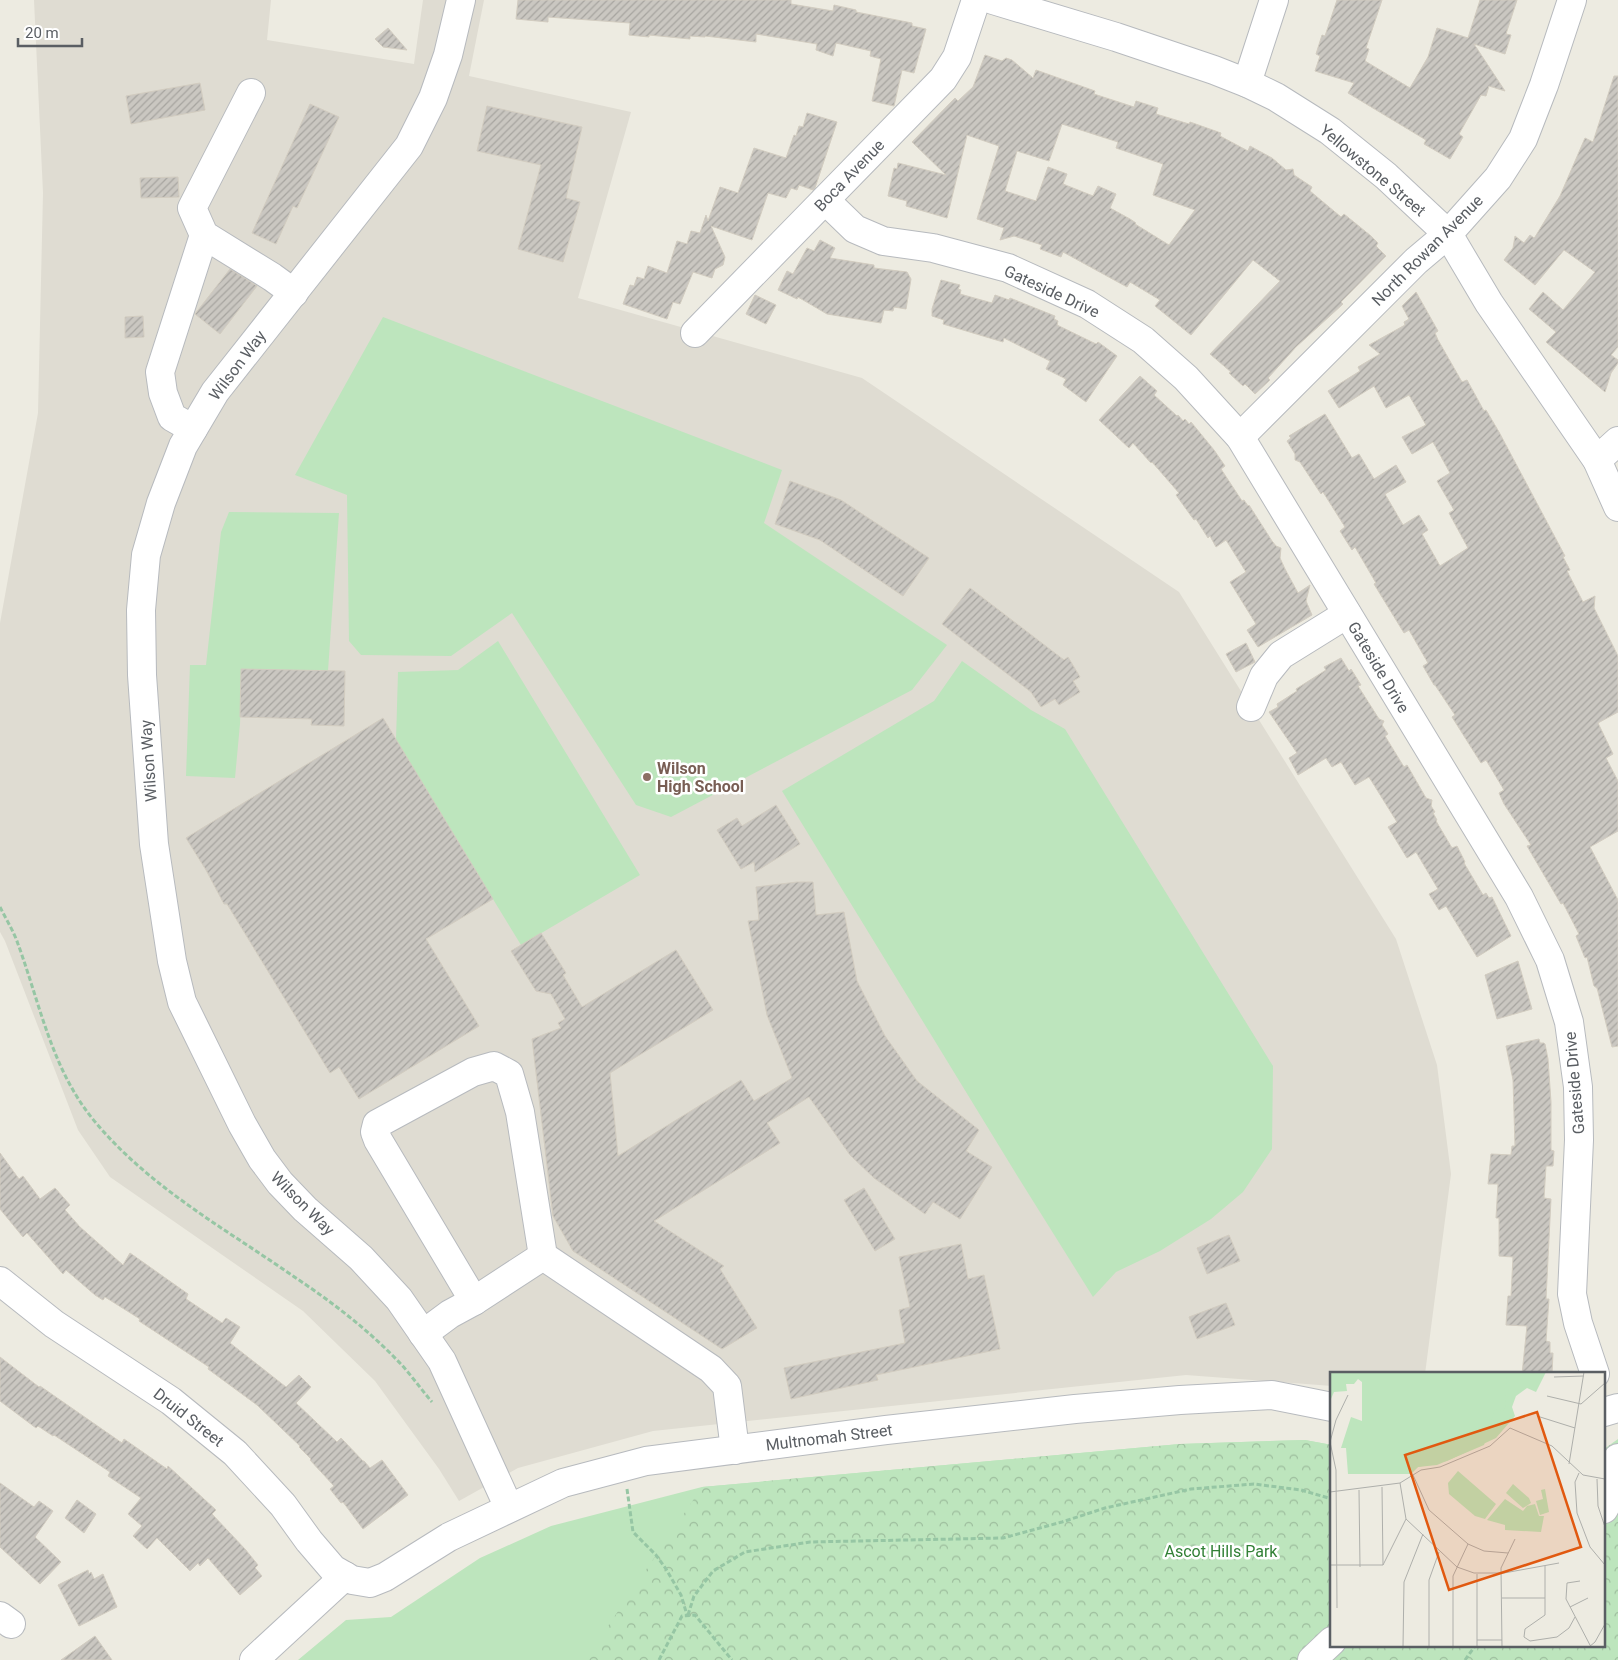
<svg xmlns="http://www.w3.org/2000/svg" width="1618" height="1660" font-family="Roboto,sans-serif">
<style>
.education{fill:#dfdcd2}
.green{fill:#bde5bd}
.park{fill:url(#park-crowns)}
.building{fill:url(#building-hatch);stroke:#d2ccc0;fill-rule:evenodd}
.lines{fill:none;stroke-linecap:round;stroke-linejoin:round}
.minor-casing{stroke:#b7babe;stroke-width:30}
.path{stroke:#96c6a4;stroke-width:3;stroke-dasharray:5 2.5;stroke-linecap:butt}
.minor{stroke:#fff;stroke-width:28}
.education-dot{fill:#8d6e63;stroke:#fff;stroke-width:2}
.labels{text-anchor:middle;stroke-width:5;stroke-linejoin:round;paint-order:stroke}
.street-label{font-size:16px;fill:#5a5e63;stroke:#fff}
.education-label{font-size:16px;font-weight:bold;fill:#785e54;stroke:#fff;text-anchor:start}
.park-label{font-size:16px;fill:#328136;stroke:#fff}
.inset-road{fill:none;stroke:#aeafab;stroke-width:1}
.view{fill:#e15910;fill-opacity:0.15;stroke:#e15910;stroke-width:2.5}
.inset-edge{fill:none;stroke:#5a5e63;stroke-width:2.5}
</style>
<defs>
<pattern id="park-crowns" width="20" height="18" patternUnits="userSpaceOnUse" patternTransform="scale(1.25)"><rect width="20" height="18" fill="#bde5bd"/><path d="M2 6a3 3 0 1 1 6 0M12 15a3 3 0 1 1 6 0" fill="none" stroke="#9dbd9d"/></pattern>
<pattern id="building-hatch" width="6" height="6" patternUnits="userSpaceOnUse" patternTransform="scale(1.25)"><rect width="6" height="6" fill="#cac7c1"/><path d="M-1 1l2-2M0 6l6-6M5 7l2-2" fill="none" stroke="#a7a5a0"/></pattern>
</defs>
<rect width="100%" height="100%" fill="#edebe1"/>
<polygon class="education" points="34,0 271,0 267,40 414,64 423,0 484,0 469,76 631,112 578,298 862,378 1179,592 1396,939 1437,1065 1451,1174 1425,1374 1332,1374 1332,1386 1186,1375 653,1431 518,1468 459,1501 439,1469 375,1381 303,1311 110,1177 78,1130 5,941 0,932 0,623 38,413 43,193"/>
<g class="green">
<polygon points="383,317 782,470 764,523 947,645 912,690 671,817 636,805 512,613 451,656 361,655 349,641 347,495 295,475"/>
<polygon points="229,512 339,513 328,671 242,669 240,724 235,778 186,776 190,665 206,665 221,532"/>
<polygon points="498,641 640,875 521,945 396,740 398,672 458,670"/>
<polygon points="962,661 1031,710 1065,729 1273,1066 1272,1149 1243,1192 1211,1219 1160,1251 1116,1272 1093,1297 1018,1177 782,791 934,701"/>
<polygon points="1305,1440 1332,1445 1332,1646 1604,1646 1618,1660 298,1660 346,1620 391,1617 480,1558 551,1526 702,1487 1180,1444"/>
</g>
<polygon class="park" points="1618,1439 1618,1660 585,1660 702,1487 1180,1444 1305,1440 1332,1445 1332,1646 1604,1646 1604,1449"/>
<g class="building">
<polygon points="518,0 791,0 791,4 833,11 834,5 856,10 856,12 912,23 912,26 926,29 914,73 902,70 894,106 872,101 881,59 870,56 871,51 836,43 833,56 816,50 817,44 756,34 756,42 705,36 705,37 690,36 690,39 649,35 649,37 629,35 630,23 548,17 548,22 516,19"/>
<polygon points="1337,0 1382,0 1366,48 1369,49 1365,61 1410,88 1428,57 1437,28 1468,38 1480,0 1517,0 1506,34 1511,35 1505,54 1474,44 1505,91 1489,86 1486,96 1481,95 1459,134 1463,137 1450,159 1424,144 1426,140 1348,93 1354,83 1315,71 1320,56 1316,54 1322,35 1325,36"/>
<polygon points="388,28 407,50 383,47 375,39"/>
<path d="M985,55L1002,61L1006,58L1012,60L1033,78L1036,70L1095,91L1094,94L1134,107L1136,101L1158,108L1156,114L1189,124L1190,122L1221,133L1220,136L1248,151L1250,146L1272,158L1286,170L1293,169L1294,175L1312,187L1310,191L1341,217L1344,214L1371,236L1378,243L1376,246L1386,256L1341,302L1343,304L1296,347L1268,378L1270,380L1255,394L1245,384L1243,386L1229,373L1231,372L1210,354L1280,281L1253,260L1191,335L1155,306L1160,300L1130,282L1127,287L1063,252L1061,257L1040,249L1042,245L1014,236L1000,240L1004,228L977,219L999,146L967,135L947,218L906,206L907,201L888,196L894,168L897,169L898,163L946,175L912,142L955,98L958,101L973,87ZM1062,124L1118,142L1116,148L1163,164L1153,195L1195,210L1169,245L1135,224L1136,223L1130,219L1110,208L1116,194L1098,186L1093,196L1063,184L1067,174L1048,167L1036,201L1005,191L1017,151L1049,161Z"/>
<polygon points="1614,76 1618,76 1618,347 1611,355 1618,360 1618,363 1611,373 1605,392 1546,342 1556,332 1529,309 1543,292 1563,310 1595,272 1564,250 1535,285 1504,260 1513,248 1515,236 1524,243 1530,235 1534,238 1535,237 1560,196 1585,138 1593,142"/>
<polygon points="200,83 205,110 131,124 126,96"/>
<polygon points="310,104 339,117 297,208 293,206 276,244 252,233"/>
<polygon points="487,106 582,127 566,198 580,202 563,262 518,249 541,165 477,151"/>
<polygon points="807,113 837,122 815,188 813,190 799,185 797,190 791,188 786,198 768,193 752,240 711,226 725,257 723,265 715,269 712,278 693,272 680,304 673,302 667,319 623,304 630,285 634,286 637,277 644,279 648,266 667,273 677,241 687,244 691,231 700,233 706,215 708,221 720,187 738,193 754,148 786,158 794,135 796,136 799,126 803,127"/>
<polygon points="178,177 179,197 141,198 140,178"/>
<polygon points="820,240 835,248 830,258 874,265 874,268 907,272 911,279 906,309 894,307 893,311 884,310 881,323 827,314 798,297 797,299 778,290 787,271 793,274 807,248 814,251"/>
<polygon points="230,269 257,286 220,334 195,314"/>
<polygon points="941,280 960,285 958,289 961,290 960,294 992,303 995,295 1009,300 1010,298 1055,316 1054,319 1058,321 1057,325 1096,344 1098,342 1117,356 1086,402 1063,385 1066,379 1046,369 1050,361 1004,338 1003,342 943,324 944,320 932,316 932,309"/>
<polygon points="1416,292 1438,331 1435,333 1438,340 1462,382 1467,380 1484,411 1486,410 1499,432 1565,556 1563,557 1570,570 1567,571 1583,602 1595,596 1594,608 1618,656 1618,712 1598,723 1613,754 1606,758 1618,781 1618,831 1590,847 1618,900 1618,1046 1612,1047 1597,988 1594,986 1587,957 1585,958 1576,936 1579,934 1563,903 1561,904 1527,846 1531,845 1504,804 1499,793 1504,790 1486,760 1481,763 1452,717 1455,715 1435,685 1434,685 1423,666 1428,663 1409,630 1404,633 1374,584 1376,583 1355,547 1352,550 1340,531 1345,527 1323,492 1321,494 1300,462 1295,460 1295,454 1287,441 1291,438 1289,436 1325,414 1352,458 1359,454 1374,479 1396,465 1406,482 1385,494 1403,525 1419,515 1428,530 1422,534 1440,566 1468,548 1449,513 1454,510 1437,481 1450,473 1433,442 1412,454 1402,437 1426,425 1409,395 1386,408 1374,386 1339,408 1328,391 1360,371 1358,367 1380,354 1369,345 1405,325 1404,322 1409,319 1402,306"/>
<polygon points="755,295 776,305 766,324 746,314"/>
<polygon points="143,316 144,337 125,338 125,317"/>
<polygon points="1140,376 1157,391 1154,395 1177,416 1178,415 1183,421 1185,419 1189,424 1191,422 1214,450 1225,466 1221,469 1242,501 1244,500 1248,506 1249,505 1272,541 1276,546 1281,548 1280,558 1285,569 1298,593 1310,585 1306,601 1312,615 1258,647 1247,630 1256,624 1230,582 1246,572 1226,540 1216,547 1210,536 1208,538 1196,519 1194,520 1176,495 1179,493 1152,462 1151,463 1133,443 1129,448 1099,420"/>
<polygon points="790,481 841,500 929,558 903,596 820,540 775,524"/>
<polygon points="970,588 1064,660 1068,657 1080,677 1073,681 1080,692 1059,705 1055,699 1041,707 1031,692 942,624"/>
<polygon points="1246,643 1255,662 1236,672 1226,654"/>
<polygon points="1341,658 1349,671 1351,669 1361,685 1358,686 1379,719 1384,721 1382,725 1388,734 1385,736 1404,767 1407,765 1426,798 1432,800 1431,806 1435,812 1433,813 1437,820 1436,821 1452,848 1457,846 1465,862 1464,863 1483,895 1486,893 1489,898 1492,897 1511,936 1477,957 1446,906 1439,910 1429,894 1438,889 1416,852 1407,858 1388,827 1397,822 1369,777 1355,785 1341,762 1332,767 1326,758 1298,775 1289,758 1297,753 1269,712 1278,707 1277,704 1297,691 1296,689 1326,670 1324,667"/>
<polygon points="241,669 345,671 344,726 311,725 312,719 240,717"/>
<polygon points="383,718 493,899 426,939 479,1026 359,1099 339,1067 330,1073 227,904 224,904 206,870 186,838"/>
<polygon points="776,805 800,844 755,872 754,862 741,869 717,830 737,818 742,826"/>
<polygon points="797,882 813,882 816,915 844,912 857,981 885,1036 917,1081 979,1130 966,1151 992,1167 960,1219 933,1202 925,1214 874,1178 850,1155 809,1097 767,1123 780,1143 654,1221 724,1266 720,1269 757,1328 722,1349 573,1251 553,1216 532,1039 561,1028 558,1023 565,1019 551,994 536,991 511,951 541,933 566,973 563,975 582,1007 676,950 713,1010 610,1073 618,1156 741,1080 754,1101 792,1078 767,1015 748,921 759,920 756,887"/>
<polygon points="1518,961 1532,1009 1497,1019 1485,975"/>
<polygon points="1539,1039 1540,1043 1544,1043 1545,1044 1548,1059 1551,1102 1551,1150 1554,1151 1553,1166 1546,1166 1544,1198 1551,1199 1546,1299 1549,1299 1546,1341 1550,1342 1550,1353 1553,1353 1552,1374 1522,1374 1527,1326 1506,1325 1508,1296 1511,1296 1513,1257 1499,1256 1499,1218 1496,1218 1498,1184 1488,1184 1491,1154 1511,1155 1512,1146 1515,1146 1513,1080 1506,1046"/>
<polygon points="0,1153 19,1179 23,1176 40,1199 55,1188 70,1205 65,1210 80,1227 123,1265 130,1253 188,1294 186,1299 222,1323 226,1318 240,1327 230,1343 286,1387 299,1375 311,1387 296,1403 337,1442 341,1438 363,1461 364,1461 370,1468 382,1460 408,1495 363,1529 343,1502 341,1503 330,1489 334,1486 310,1460 311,1459 299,1447 300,1446 257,1405 208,1369 209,1367 139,1321 140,1319 105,1297 103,1300 95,1295 66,1270 63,1274 27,1233 23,1237 0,1209"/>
<polygon points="864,1188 895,1239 875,1251 844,1200"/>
<polygon points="1229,1235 1240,1261 1207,1274 1197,1248"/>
<polygon points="961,1244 968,1279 984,1275 1000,1349 876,1375 878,1380 791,1399 784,1368 905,1343 899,1310 910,1307 899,1257"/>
<polygon points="1226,1303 1235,1325 1197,1339 1189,1317"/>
<polygon points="0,1357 39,1387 40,1386 122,1443 124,1439 167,1469 168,1466 216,1510 212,1514 245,1549 258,1565 255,1568 262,1576 240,1595 208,1558 200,1566 198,1563 190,1571 157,1538 147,1549 133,1536 142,1526 128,1514 141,1498 108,1476 110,1472 54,1435 53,1436 38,1426 36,1428 0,1401"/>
<polygon points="0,1483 34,1507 39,1501 53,1511 35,1537 61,1562 40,1584 0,1547"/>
<polygon points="77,1500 96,1514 84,1533 65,1518"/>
<polygon points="88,1570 89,1574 91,1572 94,1579 103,1574 117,1607 79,1626 58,1585"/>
<polygon points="95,1636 112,1660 61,1660"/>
</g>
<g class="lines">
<g class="minor-casing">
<g id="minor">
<polyline points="461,0 448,55 433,98 409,146 215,392 183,446 161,503 146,555 141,610 142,675 154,844 172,961 182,1002 242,1124 262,1159 280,1183 305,1209 361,1258 399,1299 442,1361 509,1508"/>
<polyline points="993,0 1116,37 1214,70 1247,83 1276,97 1330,131 1386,176 1448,234 1489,303 1597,460 1618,507"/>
<polyline points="1247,83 1274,0"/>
<polyline points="251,93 192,208 204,235 272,277 294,293"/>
<polyline points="825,200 855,229 883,241 933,248 1008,268 1087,304 1143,340 1186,378 1240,437 1519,897 1550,960 1569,1022 1578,1087 1579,1140 1572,1294 1578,1323 1595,1374"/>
<polyline points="695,333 943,79 957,57 976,0"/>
<polyline points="193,429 172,417 163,393 160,372 204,235"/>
<polyline points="1240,437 1416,261 1448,234 1498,178 1523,139 1544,85 1572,0"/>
<polyline points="1597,460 1618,441"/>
<polyline points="1251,707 1264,676 1281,655 1347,614"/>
<polyline points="0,1281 54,1324 171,1401 235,1453 283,1505 309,1541 333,1569 352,1580 370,1583 385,1577 449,1537 563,1483 646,1461 886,1430 1075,1409 1180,1400 1272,1395 1332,1407"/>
<polyline points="474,1301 378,1140 375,1132 377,1124 473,1072 494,1066 509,1074 520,1112 543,1256 711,1369 727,1386 735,1450"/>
<polyline points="423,1334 450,1314 474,1301 543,1256"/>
<polyline points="1604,1412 1618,1408"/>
<polyline points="1604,1509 1613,1492 1618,1458"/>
<polyline points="0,1616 11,1624"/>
<polyline points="254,1660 345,1576"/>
<polyline points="1312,1660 1332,1641"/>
</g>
</g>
<g class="path">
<path d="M0,907C6,919 14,932 18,944C41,1007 52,1071 96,1123C151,1188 224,1228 293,1276C329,1300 365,1327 396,1359C409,1372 420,1388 432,1402"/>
<polyline points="627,1489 633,1532 656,1555 666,1569 681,1595 687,1615"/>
<polyline points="688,1615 694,1596 713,1571 745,1552 810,1542 1003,1538 1062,1522 1105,1508 1191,1489 1254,1484 1301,1490 1332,1499"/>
<polyline points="659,1660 682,1616 695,1615 732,1660"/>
<polyline points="1465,1660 1475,1646"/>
</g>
<use href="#minor" class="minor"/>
</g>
<circle class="education-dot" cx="647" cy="777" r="5"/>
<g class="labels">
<g class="street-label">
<text transform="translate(1373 170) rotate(40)" y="6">Yellowstone Street</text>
<text transform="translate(849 175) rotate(-46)" y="6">Boca Avenue</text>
<text transform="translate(1427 250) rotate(-45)" y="6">North Rowan Avenue</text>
<text transform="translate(1052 291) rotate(25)" y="6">Gateside Drive</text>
<text transform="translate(237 365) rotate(-53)" y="6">Wilson Way</text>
<text transform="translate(1379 667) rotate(59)" y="6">Gateside Drive</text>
<text transform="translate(148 761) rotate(-94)" y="6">Wilson Way</text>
<text transform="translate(1574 1083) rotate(-95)" y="6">Gateside Drive</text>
<text transform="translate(303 1203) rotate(45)" y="6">Wilson Way</text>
<text transform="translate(189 1417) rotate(38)" y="6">Druid Street</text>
<text transform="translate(829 1437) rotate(-7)" y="6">Multnomah Street</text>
</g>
<g class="education-label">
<text x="657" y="774">Wilson<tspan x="657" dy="18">High School</tspan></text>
</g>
<g class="park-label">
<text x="1221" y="1557">Ascot Hills Park</text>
</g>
</g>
<g transform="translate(1330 1372)">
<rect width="275" height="275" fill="#edebe1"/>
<path d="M0,0H216L206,20L197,16L186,24L182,35L185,44L166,66L117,89L88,95L77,102H18L16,76H11L21,45L32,49V10L28,7L24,12H16L17,19L4,20L1,27ZM128,99L166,132L155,147L145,144L119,122L118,111ZM183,112L199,126L201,131L193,136L176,121ZM215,117L219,140L210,143L206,129L213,127L211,118ZM175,127L193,139L197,134L205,132L209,144H214L211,160L175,158V153L157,148Z" fill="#bde5bd"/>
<path d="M32,0H177L175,35L173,39L165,37L154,73L107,93L88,95L81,102H32Z" fill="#bde5bd"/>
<path class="inset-road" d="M224,5L254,4M217,24L251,32L275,11M207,44L245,56M239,92L254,0M249,101L245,110L247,141L260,175L275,193M83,103L99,138L138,172L154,179L178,181M267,107L268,134L275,155M70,111L76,147L127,195L144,201H174L229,191M52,115L53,193M29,118L30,195M0,120L70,111L91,98L110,95L160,74L180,56L222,74L253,103L275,107M0,193H53L76,147M215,194V243L195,257L194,265L200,269L227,265L239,256L245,245M250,209L237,211L236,227L261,275M172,226H215M240,235L258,226M7,236L6,98L0,70L6,48L18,23M147,268H172M73,275L74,210L93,162M99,275V208L109,180M123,275V204L138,172M147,275V202M172,275L171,196L185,167M259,275L265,270L275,252"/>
<path class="view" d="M207,40L251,175L119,218L75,83Z"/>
<rect width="275" height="275" class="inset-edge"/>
</g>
<path d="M18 38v8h64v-8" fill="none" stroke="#5a5e63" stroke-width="2.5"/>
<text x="25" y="38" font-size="15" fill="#5a5e63" stroke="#ffffff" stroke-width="4" paint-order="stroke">20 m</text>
</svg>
